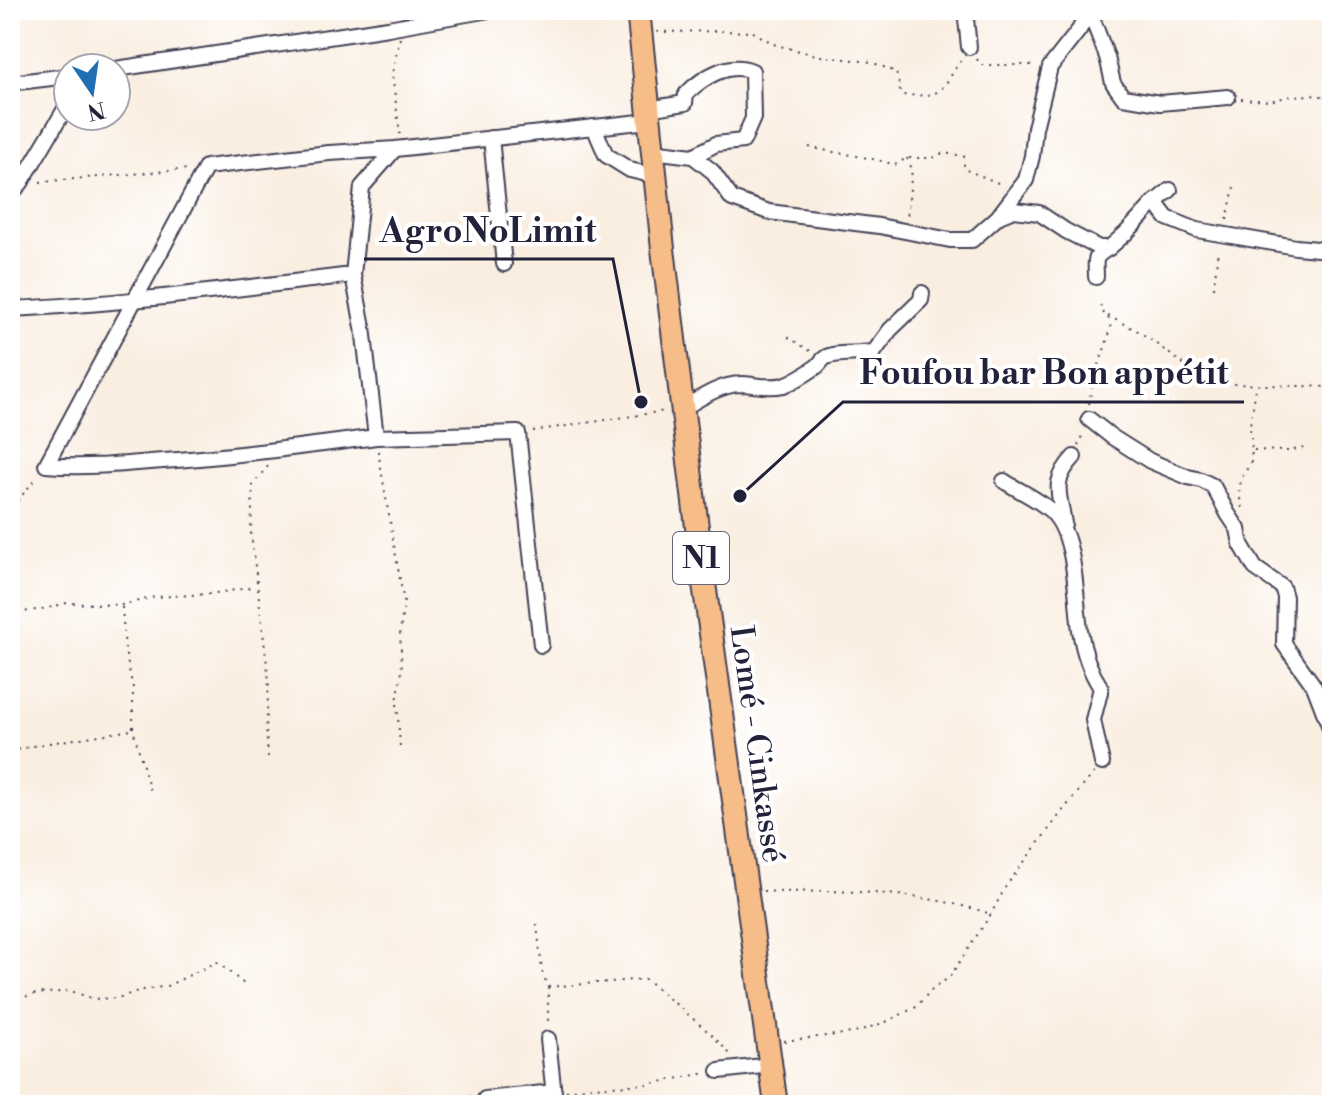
<svg xmlns="http://www.w3.org/2000/svg" width="1342" height="1115" font-family="'Libre Bodoni',serif">
<style>
.lines{fill:none;stroke-linecap:round;stroke-linejoin:round}
.minor-casing{stroke:#424154;stroke-width:18}
.highway-casing{stroke:#424154;stroke-width:26}
.path{stroke:#424154;stroke-width:2;stroke-dasharray:2 6;stroke-linecap:butt}
.minor{stroke:#fff;stroke-width:14}
.highway{stroke:#f7bd88;stroke-width:22}
.labels{text-anchor:middle;stroke-width:8;stroke-linejoin:round;paint-order:stroke}
.shield{fill:#fff;stroke:#646476;stroke-width:2}
.shield-label{font-size:30px;font-weight:bold;fill:#22223b}
.street-label{font-size:32px;fill:#22223b;stroke:#fff}
.leader{fill:none;stroke:#22223b;stroke-width:3}
.callout-dot{fill:#22223b;stroke:#fff;stroke-width:3}
.callout-label{font-size:34px;text-anchor:middle;font-weight:bold;fill:#22223b;stroke:#fff;stroke-width:8;stroke-linejoin:round;paint-order:stroke}
</style>
<rect width="100%" height="100%" fill="#fff"/>
<filter id="ink" filterUnits="userSpaceOnUse"><feTurbulence type="fractalNoise" baseFrequency=".0125" numOctaves="2"/><feDisplacementMap in="SourceGraphic" scale="16" xChannelSelector="R" yChannelSelector="G"/><feConvolveMatrix kernelMatrix="1 2 1 2 8 2 1 2 1" color-interpolation-filters="sRGB"/></filter>
<filter id="wash" filterUnits="userSpaceOnUse"><feTurbulence type="fractalNoise" baseFrequency=".006" numOctaves="4" result="noise"/><feDisplacementMap in="SourceGraphic" scale="32" xChannelSelector="R" yChannelSelector="G"/><feGaussianBlur stdDeviation="1.8" result="paint"/><feColorMatrix in="noise" values="0 0 0 0 0 0 0 0 0 0 0 0 0 0 0 0 0 1.4 0 .05"/><feComposite in="paint" operator="in"/></filter>
<g filter="url(#wash)">
<rect width="100%" height="100%" fill="#faeee1"/>
</g>
<g filter="url(#ink)">
<g class="lines">
<g class="minor-casing">
<g id="minor">
<polyline points="965,10 969,47"/>
<polyline points="1089,10 1107,57 1113,83 1123,97 1160,103 1228,97"/>
<polyline points="116,69 388,28 489,10"/>
<polyline points="10,83 68,76"/>
<path d="M648,109L685,103L686,94C703,77 729,61 752,71L753,118L743,141L716,144L693,156"/>
<polyline points="594,127 606,155 630,170 655,176"/>
<polyline points="491,138 504,264"/>
<path d="M395,149L362,187L353,275L363,327L376,437C301,447 226,457 150,462C115,465 81,468 46,465L206,167L329,153L395,149L649,121"/>
<polyline points="652,151 693,156 712,171 732,199 769,212 879,226 950,240 972,240 999,216 1014,210 1039,213 1066,231 1099,248 1109,248 1126,233 1155,202 1170,190"/>
<polyline points="10,195 21,183 68,104"/>
<polyline points="1155,202 1167,218 1197,230 1296,247 1329,250 1332,254"/>
<polyline points="1000,214 1026,180 1032,156 1035,128 1050,67 1079,30 1089,11"/>
<path d="M1096,277C1096,259 1092,258 1109,248"/>
<path d="M10,309C125,304 239,288 353,275"/>
<path d="M682,409C699,399 719,385 740,384C756,384 766,389 784,385C796,381 806,374 816,367C820,365 821,360 825,358C833,352 862,354 874,352L890,330L921,300L922,293"/>
<polyline points="1089,419 1112,437 1150,461 1188,477 1201,480 1213,486 1228,514 1238,529 1241,544 1255,568 1282,587 1285,597 1284,644 1314,686 1332,733"/>
<polyline points="376,437 518,433 541,645"/>
<path d="M1004,481C1019,491 1038,499 1051,511C1077,536 1075,597 1080,630C1083,651 1089,670 1101,688L1093,720L1102,763"/>
<path d="M1064,524C1060,493 1050,483 1074,457"/>
<polyline points="548,1039 555,1105"/>
<polyline points="719,1071 771,1065"/>
<polyline points="485,1099 554,1092"/>
</g>
</g>
<g class="highway-casing">
<polyline id="highway" points="638,10 663,249 703,576 776,1105"/>
</g>
<g class="path">
<path d="M657,32L722,31L753,32L776,45L820,56L871,62L896,72L901,95C945,97 939,93 962,58"/>
<polyline points="400,38 392,74 400,134"/>
<polyline points="977,59 980,65 1035,65"/>
<polyline points="1241,99 1270,101 1291,96 1309,95 1332,97"/>
<path d="M809,147C838,154 868,156 895,165L907,158H933L943,153L964,156V169L1003,185"/>
<polyline points="907,158 912,169 907,218"/>
<polyline points="40,182 189,169"/>
<polyline points="1227,220 1234,187"/>
<polyline points="1214,288 1218,249"/>
<polyline points="1108,316 1140,332 1182,363 1205,376 1233,384 1332,387"/>
<polyline points="788,337 812,352"/>
<polyline points="1089,404 1092,386 1111,329 1108,316 1102,312 1100,304"/>
<polyline points="533,431 665,411"/>
<polyline points="1078,446 1083,433"/>
<polyline points="1254,450 1289,451 1307,447"/>
<polyline points="378,451 404,603 400,631 402,671 397,702 400,746"/>
<polyline points="268,466 253,484 251,533 269,681 266,728 268,757"/>
<polyline points="1242,508 1239,494 1241,479 1251,462 1252,450 1250,425 1256,387"/>
<polyline points="10,515 19,499 37,477"/>
<polyline points="122,607 125,651 133,688 133,729 150,791"/>
<polyline points="10,614 48,608 67,603 122,605 155,597 209,594 255,587"/>
<polyline points="10,752 37,745 131,730"/>
<path d="M763,891C794,893 826,890 857,892C901,894 949,900 991,914"/>
<polyline points="537,924 542,971 548,987 548,1026"/>
<polyline points="548,987 646,979 711,1034 732,1056"/>
<polyline points="10,997 21,998 35,994 71,991 94,999 118,998 138,991 167,986 217,962 244,984"/>
<polyline points="784,1041 852,1033 886,1022 916,1007 933,988 949,978 991,914 1006,886 1064,809 1094,773"/>
<polyline points="566,1091 592,1087 649,1084 706,1073"/>
<polyline points="439,1105 452,1098 472,1096"/>
</g>
<use href="#minor" class="minor"/>
<use href="#highway" class="highway"/>
</g>
</g>
<g class="labels">
<rect class="shield" x="673" y="532" width="56" height="52" rx="6"/>
<g class="shield-label">
<text x="701" y="568">N1</text>
</g>
<g class="street-label">
<text transform="translate(758 744) rotate(82)" y="11">Lomé - Cinkassé</text>
</g>
</g>
<path class="leader" d="M641 402L613 259H364M740 496L843 402H1244"/>
<g class="callout-dot">
<circle cx="641" cy="402" r="8"/>
<circle cx="740" cy="496" r="8"/>
</g>
<g class="callout-label">
<text x="488" y="242">AgroNoLimit</text>
<text x="1044" y="384">Foufou bar Bon appétit</text>
</g>
<rect width="1342" height="1115" fill="none" stroke="#fff" stroke-width="40"/>
<g transform="translate(92 92) rotate(167)"><circle r="38" fill="#ffffff" stroke="#a7a7b1" stroke-width="2"/>
<path d="M0-6L14 30L0 20L-14 30Z" fill="#1f6fb2"/>
<text y="-12" font-size="22" font-weight="bold" text-anchor="middle" fill="#22223b">N</text>
</g>
</svg>
